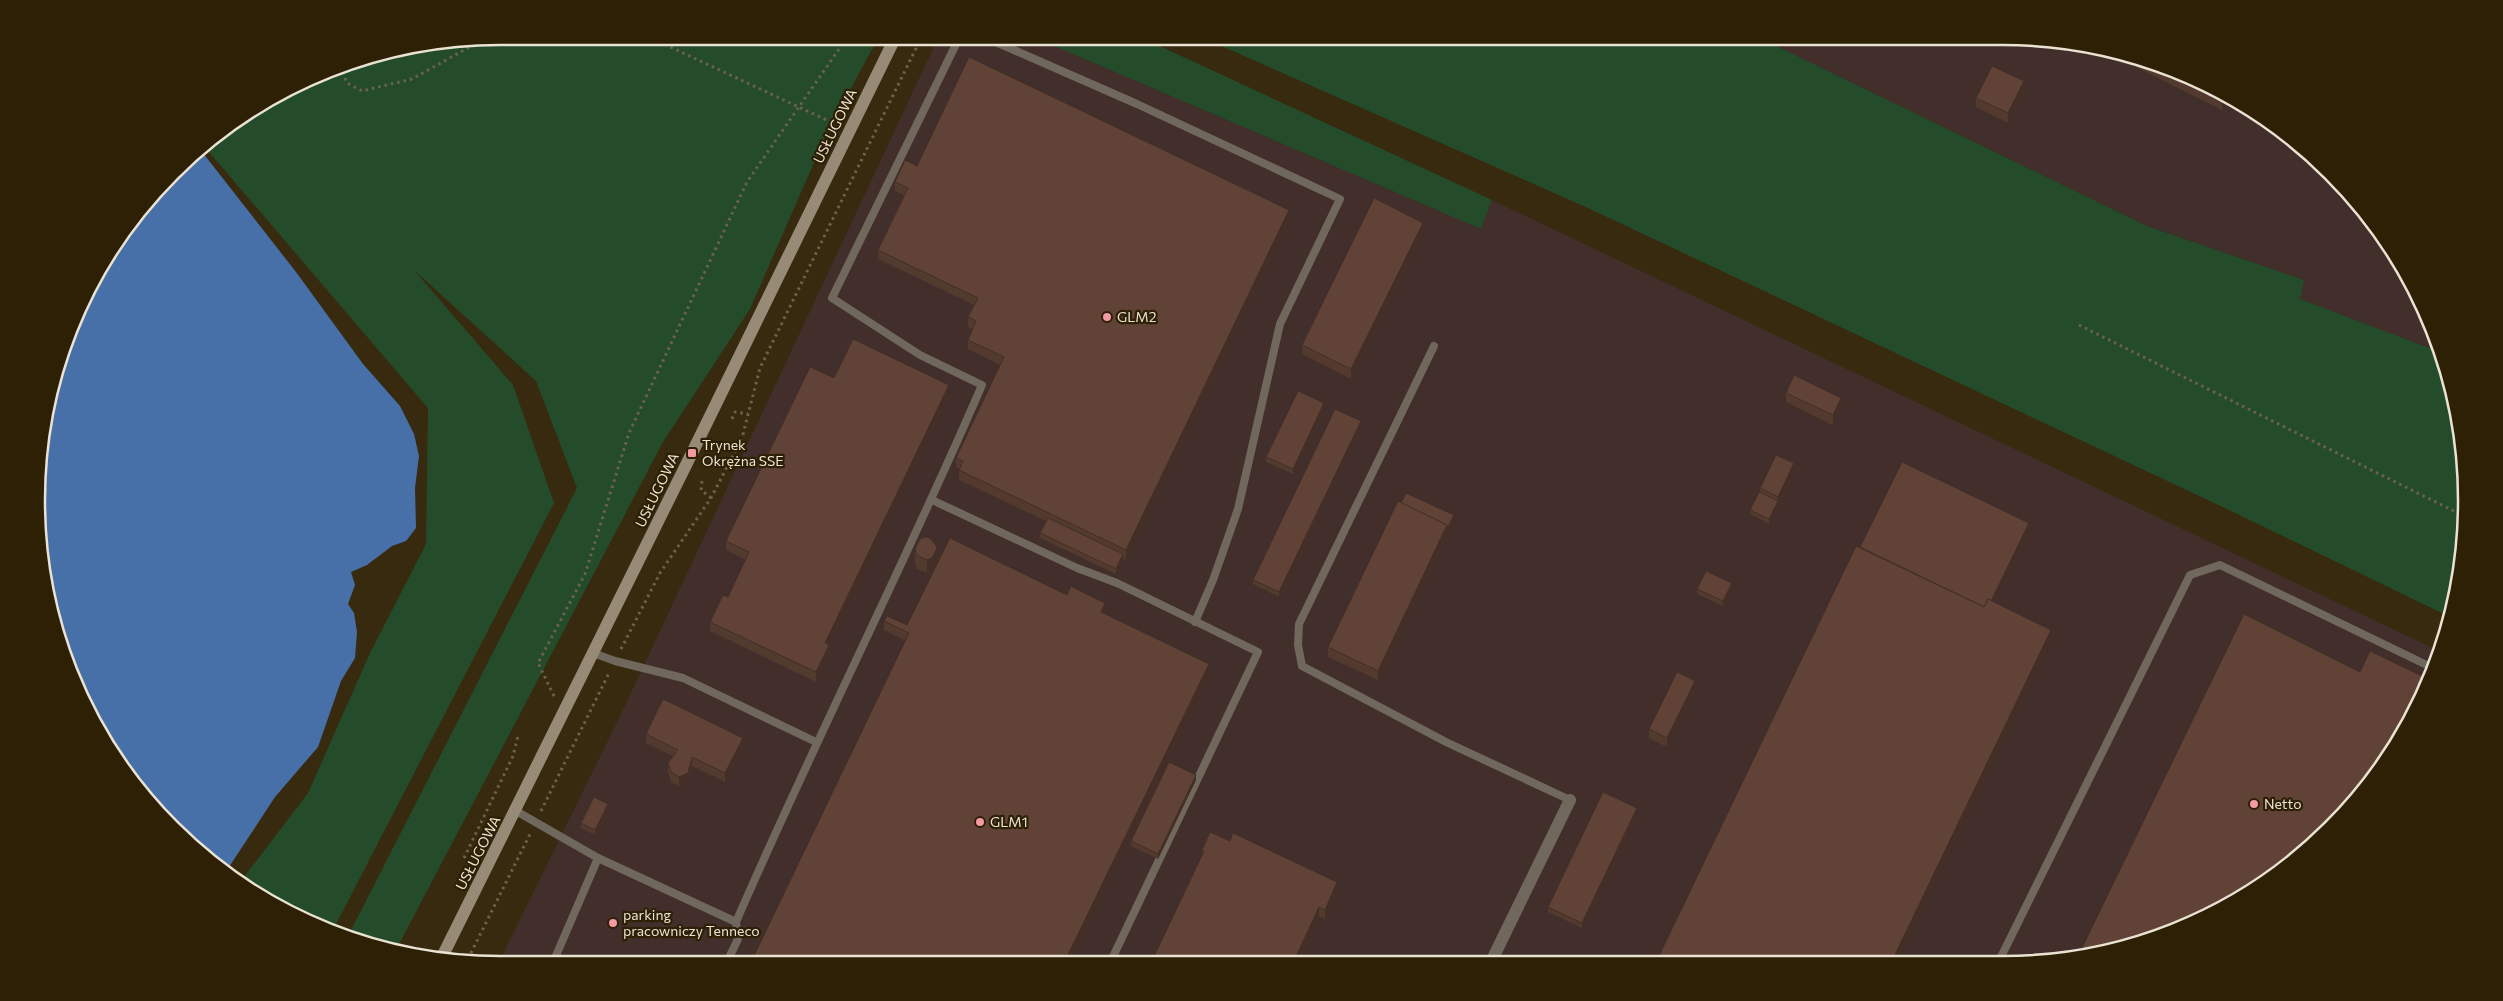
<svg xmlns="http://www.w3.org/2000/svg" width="2503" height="1001" font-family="Commissioner,sans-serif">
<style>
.industrial{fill:#422e2b}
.green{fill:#244c2b}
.water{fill:#4870a8}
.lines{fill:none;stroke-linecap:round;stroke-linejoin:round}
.path{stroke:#6d624a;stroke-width:3;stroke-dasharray:2.5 4;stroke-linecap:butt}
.lane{stroke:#70685c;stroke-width:8}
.street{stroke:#70685c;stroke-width:12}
.secondary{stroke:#978a77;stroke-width:12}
.wall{fill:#533a2e}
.shaded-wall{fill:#432f26}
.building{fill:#604336;stroke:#432f26}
.poi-dot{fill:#f49aa4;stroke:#2d2005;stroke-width:2}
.labels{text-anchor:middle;stroke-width:4.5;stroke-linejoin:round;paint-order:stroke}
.street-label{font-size:14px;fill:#eae2d2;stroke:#2d2005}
.poi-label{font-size:14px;fill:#eae2d2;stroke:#2d2005;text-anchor:start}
.rim{fill:none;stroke:#eae2d2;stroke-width:2.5}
</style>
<rect width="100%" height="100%" fill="#372a0f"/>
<g class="industrial">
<polygon points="939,36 1031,36 1481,229 1492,200 2441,652 2389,758 2208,917 2063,961 498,964 622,712"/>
<polygon points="1756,36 2003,36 2151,61 2234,98 2308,151 2371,218 2419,295 2440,352 2300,299 2303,280 2147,226"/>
</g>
<g class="green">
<polygon points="500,36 879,36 826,135 750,309 663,442 397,948 347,938 577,488 536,381 414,270 513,385 554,503 333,930 241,881 308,793 370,653 426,544 428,408 203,145 269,98 351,61"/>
<polygon points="1031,36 1138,36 1492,200 1481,229"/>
<polygon points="1199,36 1756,36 2147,226 2304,280 2300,299 2440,352 2451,380 2466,470 2463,561 2450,617 2229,510 1588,208"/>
</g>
<polygon class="water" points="199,148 296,272 363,364 400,406 414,434 419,456 415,488 416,528 406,541 392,546 367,565 351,572 355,585 348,604 354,613 357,632 355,658 341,681 318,747 275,797 225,873 218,869 114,758 71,678 45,591 40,440 61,351 98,269"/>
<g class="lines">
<g class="path">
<polyline points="647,36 835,124"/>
<polyline points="340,66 347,83 362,91 412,79 484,39"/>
<polyline points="2079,325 2464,516"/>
<polyline points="732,419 735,412 748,414"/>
<polyline points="702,481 701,490 711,498"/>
<polyline points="621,649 660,573 711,498 742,438 760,368 922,36"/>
<polyline points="554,696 538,663 585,574 629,433 747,182 848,36"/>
<polyline points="541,811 609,673"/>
<polyline points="464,858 513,756 518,736"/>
<polyline points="468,959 531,832"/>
</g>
<g class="lane">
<polyline points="982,36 1137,104 1340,199 1280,324 1238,509 1213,580 1195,622"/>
<polyline points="1434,346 1299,624 1298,645 1302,666 1446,742 1570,800"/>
<polyline points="932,500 1077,568 1117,583 1258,652 1110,963"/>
<polyline points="593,653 615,661 683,678 816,742"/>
<polyline points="516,811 598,858 736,922"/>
<polyline points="1999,961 2190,575 2220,565 2433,668"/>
<path d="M726,964L738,939L736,922C814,742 904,566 982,385L920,355L832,298L960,36"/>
<polyline points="552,965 598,858"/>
</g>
<polyline class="street" points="1491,962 1570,800"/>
<polyline class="secondary" points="443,955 692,453 896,36"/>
</g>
<g class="wall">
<polygon points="2122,56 2151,61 2229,96 2222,110 2122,60"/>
<polygon points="2024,91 2008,123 1976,107 1976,98"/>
<polygon points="917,166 1289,219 1126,560 1123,558 1116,574 1040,538 1040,533 1046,521 959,480 959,469 956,467 956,458 1000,365 968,349 968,340 973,329 968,327 968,317 974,305 878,259 878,250 904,195 895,191 895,182"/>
<polygon points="1423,232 1351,379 1302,354 1302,345"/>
<polygon points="834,378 949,394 828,645 829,655 816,682 710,631 710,622 728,597 746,560 726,550 726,541"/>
<polygon points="1786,393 1841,407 1833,425 1786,402"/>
<polygon points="1324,408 1293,474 1266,462 1266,457"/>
<polygon points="1361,426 1279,597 1253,584 1253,580"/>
<polygon points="1794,473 1769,524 1750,514 1750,510 1760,493 1760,488"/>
<polygon points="1401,503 1454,520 1378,680 1328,657 1328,647"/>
<polygon points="915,549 937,561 933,571 927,573 917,569 915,563"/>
<polygon points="1732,587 1723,606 1697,594 1697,589"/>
<polygon points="1067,595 1105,612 1105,614 1209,674 906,641 884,630 884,621 907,625"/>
<polygon points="1695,690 1667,747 1649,738 1649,729"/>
<polygon points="646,734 743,747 725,782 692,766 688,782 679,786 671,782 668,772 668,763 673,756 646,743"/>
<polygon points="1196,780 1158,859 1131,846 1131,841"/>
<polygon points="608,809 595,835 581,828 581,823"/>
<polygon points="1637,813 1582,928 1548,912 1548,907"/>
<polygon points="1202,850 1337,892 1325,919 1319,916 1297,963 1151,963 1202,855"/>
</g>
<g class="shaded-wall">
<polygon points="2024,81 2024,91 2008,123 2008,113"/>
<polygon points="2223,93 2229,96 2222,110 2222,96"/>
<polygon points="1289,210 1289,219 1126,560 1126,550"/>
<polygon points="1423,223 1423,232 1351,379 1351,369"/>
<polygon points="949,385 949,394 825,653 825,643"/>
<polygon points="1841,398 1841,407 1833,425 1833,415"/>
<polygon points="1324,403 1324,408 1293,474 1293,469"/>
<polygon points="1361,421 1361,426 1279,597 1279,592"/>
<polygon points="1794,463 1794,473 1769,524 1769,519 1778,501 1778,497"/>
<polygon points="1454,515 1454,520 1378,680 1378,671 1447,525"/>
<polygon points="2029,523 2029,528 1984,621 1984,616"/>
<polygon points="937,547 937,561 933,571 927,573 927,560"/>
<polygon points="1123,554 1123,559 1116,574 1116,569"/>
<polygon points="1732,583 1732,587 1723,606 1723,601"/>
<polygon points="1105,603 1105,612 1101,621 1101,612"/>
<polygon points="2051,630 2051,643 1898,961 1892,961"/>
<polygon points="829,645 829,655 816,682 816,672"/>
<polygon points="1209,664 1209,674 1069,963 1064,963"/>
<polygon points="1695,681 1695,690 1667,747 1667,738"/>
<polygon points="743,738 743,747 725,782 725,773"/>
<polygon points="692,757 692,766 688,782 679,786 679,777"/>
<polygon points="1196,775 1196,780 1158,859 1158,854"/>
<polygon points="608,804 608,809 595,835 595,830"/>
<polygon points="1637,808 1637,813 1582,928 1582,923"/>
<polygon points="1337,882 1337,892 1325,919 1325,910"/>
<polygon points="1319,907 1319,916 1297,963 1293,963"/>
</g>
<g class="building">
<polygon points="969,57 1289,210 1126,550 959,470 963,461 956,458 1004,357 968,340 976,321 968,317 978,298 878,250 908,188 895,182 905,160 917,166"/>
<polygon points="2151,61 2223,93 2222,96"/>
<polygon points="1992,66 2024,81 2008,113 1976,98"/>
<polygon points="1374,198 1423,223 1351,369 1302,345"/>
<polygon points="853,339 949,385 825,643 829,645 816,672 710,622 723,595 728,597 749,552 726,541 810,367 834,378"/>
<polygon points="1794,375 1841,398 1833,415 1786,393"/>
<polygon points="1298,391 1324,403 1293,469 1266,457"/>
<polygon points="1335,409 1361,421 1279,592 1253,580"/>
<polygon points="1776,455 1794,463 1778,497 1760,488"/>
<polygon points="1902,462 2029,523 1991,601 1988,599 1984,607 1860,547"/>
<polygon points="1759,492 1778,501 1769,519 1750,510"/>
<polygon points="1406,493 1454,515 1447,529 1447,525 1401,503"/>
<polygon points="1398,501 1447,525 1378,671 1328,647"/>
<polygon points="1048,518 1123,554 1116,569 1040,533"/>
<polygon points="926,537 931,539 937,547 933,557 927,560 917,555 915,549 920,539"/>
<polygon points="950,538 1067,595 1071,586 1078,590 1105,603 1101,612 1209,664 1064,963 750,964 909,633 884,621 887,616 907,625"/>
<polygon points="1856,546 1984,607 1988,599 2051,630 1892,961 1656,962"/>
<polygon points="1706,571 1732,583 1723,601 1697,589"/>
<polygon points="2244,614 2360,672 2370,651 2428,679 2389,758 2308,850 2208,917 2078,956"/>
<polygon points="1677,672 1695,681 1667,738 1649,729"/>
<polygon points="663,699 743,738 725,773 692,757 688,773 679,777 671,772 668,763 678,750 646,734"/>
<polygon points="1169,762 1196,775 1158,854 1131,841"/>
<polygon points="1603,792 1637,808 1582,923 1548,907"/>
<polygon points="594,797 608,804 595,830 581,823"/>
<polygon points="1210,832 1230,841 1233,833 1337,882 1325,910 1319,907 1293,963 1151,963 1204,851 1202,850"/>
</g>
<g class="poi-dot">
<circle cx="1107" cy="317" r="5"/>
<rect x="687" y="448" width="10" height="10" rx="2.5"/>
<circle cx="2254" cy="804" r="5"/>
<circle cx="980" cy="822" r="5"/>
<circle cx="613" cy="923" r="5"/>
</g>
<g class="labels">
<g class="street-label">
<text transform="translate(835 126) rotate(-64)" y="5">USŁUGOWA</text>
<text transform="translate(657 490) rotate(-64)" y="5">USŁUGOWA</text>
<text transform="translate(478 853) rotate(-63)" y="5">USŁUGOWA</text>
</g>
<g class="poi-label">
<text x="1117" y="322">GLM2</text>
<text x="702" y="450">Trynek<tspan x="702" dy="16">Okrężna SSE</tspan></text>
<text x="2264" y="809">Netto</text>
<text x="990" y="827">GLM1</text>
<text x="623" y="920">parking<tspan x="623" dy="16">pracowniczy Tenneco</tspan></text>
</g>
</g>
<path d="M0 0H2503V1001H0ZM500 45H2003A455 455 0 0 1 2458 500V501A455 455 0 0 1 2003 956H500A455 455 0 0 1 45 501V500A455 455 0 0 1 500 45Z" fill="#2d2005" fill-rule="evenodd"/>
<path class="rim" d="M500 45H2003A455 455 0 0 1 2458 500V501A455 455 0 0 1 2003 956H500A455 455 0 0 1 45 501V500A455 455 0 0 1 500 45Z"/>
</svg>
